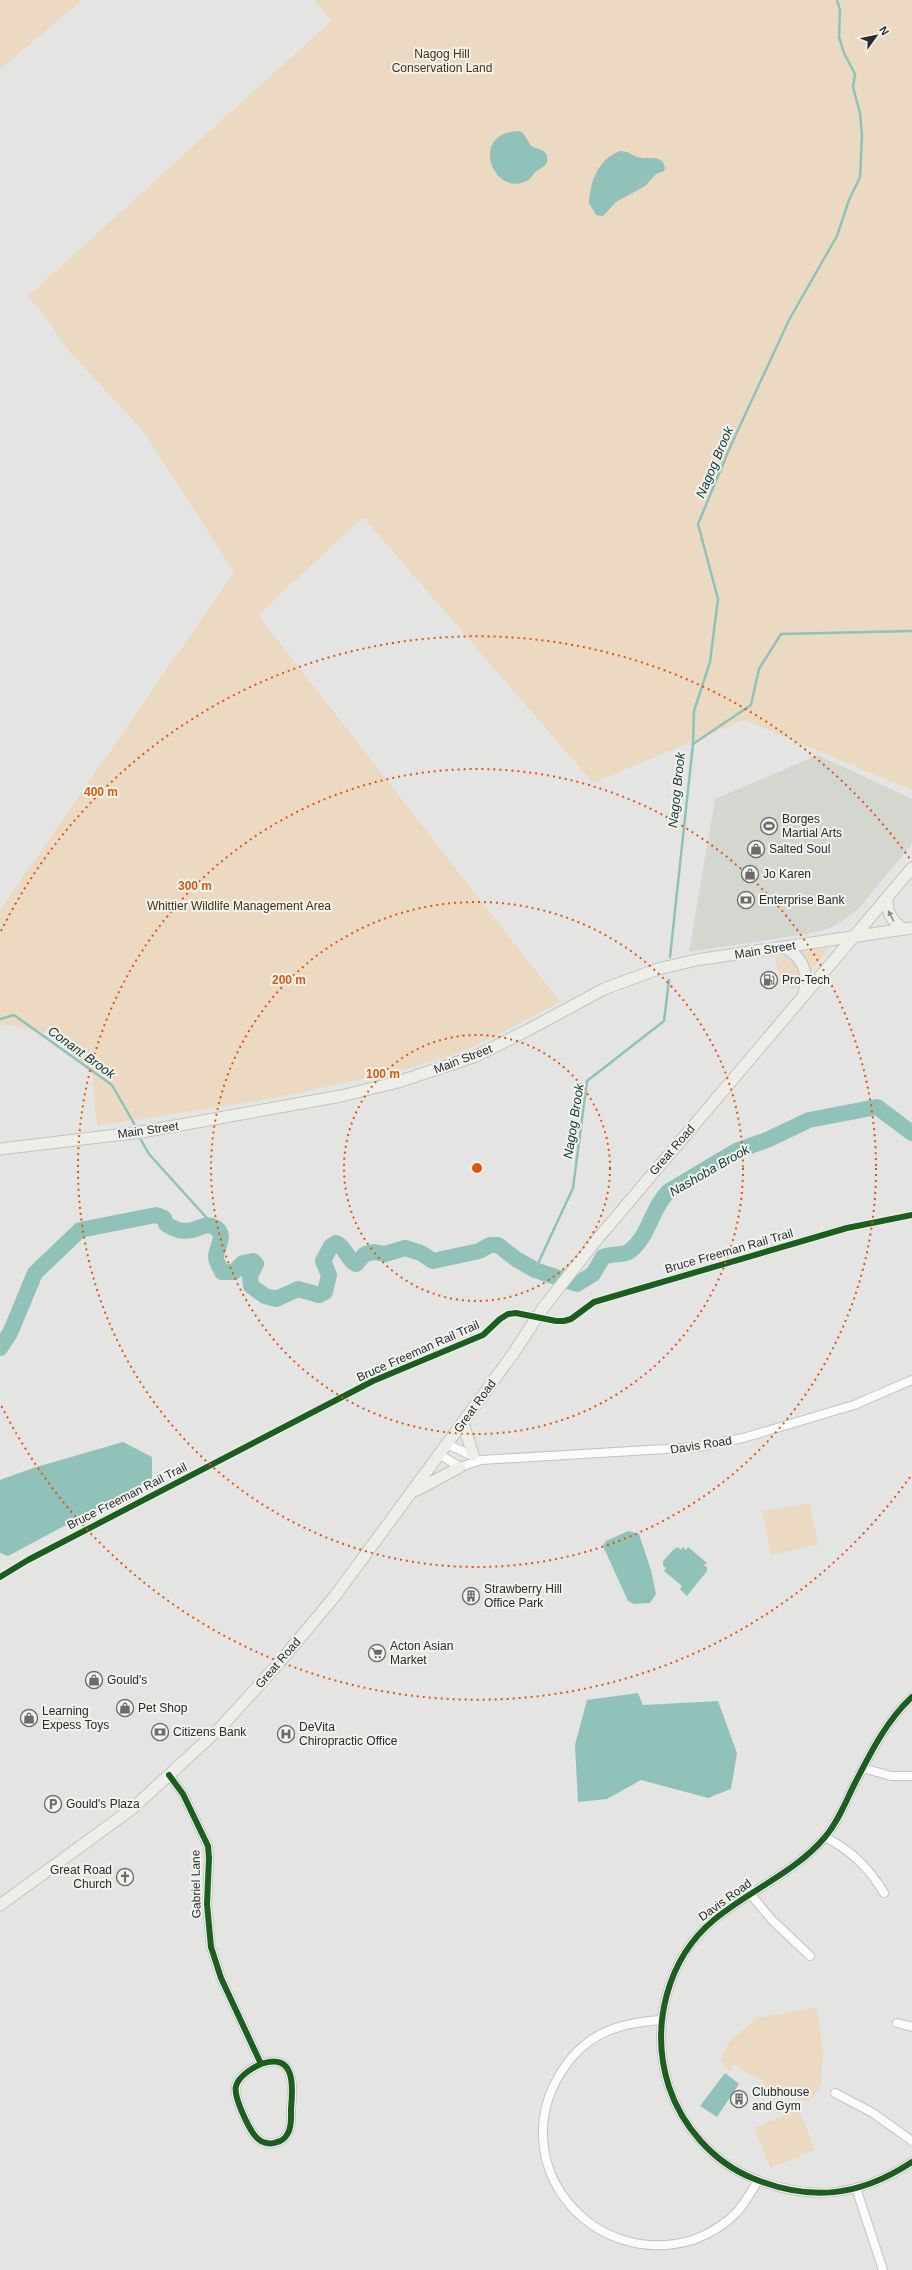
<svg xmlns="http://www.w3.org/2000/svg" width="912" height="2270" font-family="Helvetica,sans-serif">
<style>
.built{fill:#d3d7d0}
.green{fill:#ecd9c2}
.water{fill:#90c2b9}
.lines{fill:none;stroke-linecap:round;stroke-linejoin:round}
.stream{stroke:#90c2b9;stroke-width:2.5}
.river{stroke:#90c2b9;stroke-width:16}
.street-casing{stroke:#c2c3c2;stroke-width:10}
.secondary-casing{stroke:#c2c3c2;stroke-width:13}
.street{stroke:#fbfbfb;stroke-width:8}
.secondary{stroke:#eeeee8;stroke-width:11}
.cycleway-casing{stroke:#f1f3ef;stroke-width:8}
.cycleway{stroke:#1b5e20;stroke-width:6}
.oneway{fill:#8c8c88}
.ring{fill:none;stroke:#de570d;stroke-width:2;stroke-dasharray:2 4}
.labels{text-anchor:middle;stroke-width:4;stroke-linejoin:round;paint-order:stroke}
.park-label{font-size:12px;fill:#4b300c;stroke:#f1f3ef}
.poi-label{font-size:12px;fill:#2a2b29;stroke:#f1f3ef;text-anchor:start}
.street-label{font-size:12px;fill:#2a2b29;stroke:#f1f3ef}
.water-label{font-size:13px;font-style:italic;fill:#133631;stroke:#f1f3ef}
.centre{fill:#de570d;stroke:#f1f3ef;stroke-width:2}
.ring-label{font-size:12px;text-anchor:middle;font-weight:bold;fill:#de570d;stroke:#f1f3ef;stroke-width:4;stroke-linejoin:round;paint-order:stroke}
</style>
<rect width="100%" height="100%" fill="#e4e5e3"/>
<polygon class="built" points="818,755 912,799 912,844 859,908 838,924 825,930 807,934 689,952 715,799"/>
<g class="green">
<polygon points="0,0 82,0 0,70"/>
<polygon points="314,0 912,0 912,790 744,720 593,783 363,517 258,615 560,1002 483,1042 452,1055 404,1070 269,1099 97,1126 92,1073 51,1034 0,1024 0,910 234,572 144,432 68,350 45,316 28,296 331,21"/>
<polygon points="825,948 827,951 810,972 808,964 799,952"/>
<path d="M784,956C801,960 805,978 794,990C782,986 775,969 776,957Z"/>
<polygon points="810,1503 818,1545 771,1555 762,1511"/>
<polygon points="817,2007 823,2051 821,2086 808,2102 781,2095 766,2088 762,2080 743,2071 735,2064 729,2071 720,2061 729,2042 756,2018"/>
<polygon points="799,2109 815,2150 770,2168 754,2128"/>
</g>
<g class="water">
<path d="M519,131L523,133L531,146C541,151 549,149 547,163C544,167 539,169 535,172C532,176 530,180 524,182C492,195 469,132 519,131Z"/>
<path d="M620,151C628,151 631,155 638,157C648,160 655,155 663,162L665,168L664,171L656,174L645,186L616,202L603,216L596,215L589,203C590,182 598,159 620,151Z"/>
<polygon points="123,1442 152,1457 152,1479 8,1556 0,1553 0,1480 33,1468"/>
<polygon points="628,1531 639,1534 651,1570 656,1594 650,1603 634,1604 628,1601 603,1546 606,1541"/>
<polygon points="678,1547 681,1550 683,1547 686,1550 688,1547 707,1563 704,1565 707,1567 707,1571 687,1596 680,1589 682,1586 664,1571 666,1568 663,1566 663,1561 674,1549"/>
<polygon points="638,1693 643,1705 718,1701 737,1753 731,1789 708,1798 641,1780 607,1799 578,1802 575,1745 587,1700"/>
<polygon points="725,2073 739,2084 717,2117 700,2106"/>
</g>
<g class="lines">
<g class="stream">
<polyline points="693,744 751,705 759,669 781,634 912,631"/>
<polyline points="670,957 693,744 694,711 710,662 718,599 698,524 731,445 789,320 837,236 849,200 860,177 862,136 860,113 853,87 855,74 844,53 839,37 840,10 837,0"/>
<polyline points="0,1019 14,1015 112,1085 136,1127"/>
<polyline points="141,1140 149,1154 214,1226"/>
<polyline points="535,1270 573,1188 587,1081 664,1021 669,980"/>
</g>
<path class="river" d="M0,1348L10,1333L35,1273L80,1230L156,1215L164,1218L166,1224C178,1232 188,1233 201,1227C206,1225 212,1225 216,1228C227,1236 216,1247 216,1257C216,1262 220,1267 222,1272H234L243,1263L253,1261L256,1264L250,1276L251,1286L265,1296L276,1299L298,1289L319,1295L325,1292L329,1275L323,1261L331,1246L336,1243C346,1247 347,1260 356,1264L365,1254L374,1252L385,1254L405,1248L421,1253L433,1261L479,1251L490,1245H498L516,1259L535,1270L577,1284L593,1274L603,1257C611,1253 624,1256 630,1251C650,1235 651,1208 669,1191L736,1151L767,1140L809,1120L877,1107L912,1133"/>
<g class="street-casing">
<g id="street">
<polyline points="447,1444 475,1457"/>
<polyline points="439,1454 460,1467 481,1460 698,1447 743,1438 854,1405 912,1380"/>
<path d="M912,1697C886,1721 870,1754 854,1785C845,1803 838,1822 825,1837C796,1872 750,1890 715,1919C666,1959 650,2028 669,2087C682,2126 713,2162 752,2178C810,2202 859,2197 912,2162"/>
<polyline points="863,1768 891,1776 912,1776"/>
<path d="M169,1775L183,1794L208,1846L209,1858L207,1904L211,1947L221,1978L261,2064C252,2068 239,2076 236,2086C233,2096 249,2130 257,2138C262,2143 270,2145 277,2142C282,2141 286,2137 288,2133C292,2126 291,2116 291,2109C293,2087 296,2052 261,2064"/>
<path d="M825,1837C852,1851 869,1868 884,1893"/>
<polyline points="751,1895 772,1920 810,1956"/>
<path d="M661,2020C617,2023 584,2034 560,2074C505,2165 592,2270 693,2240C709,2234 726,2224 738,2211C746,2201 752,2191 758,2180"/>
<polyline points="897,2023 912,2027"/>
<polyline points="835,2093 873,2113 912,2141"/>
<polyline points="856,2188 883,2270"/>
</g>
</g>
<g class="secondary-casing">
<g id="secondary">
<path d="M887,897C887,913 891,921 904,929"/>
<path d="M784,947C804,958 809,973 804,994"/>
<polyline points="0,1149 141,1132 341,1096 398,1082 476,1056 528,1030 604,989 658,969 696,960 912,928"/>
<polyline points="463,1423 473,1455"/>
<polyline points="417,1490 460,1467"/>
<polyline points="0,1905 133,1808 221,1727 279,1663 335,1596 513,1354 543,1308 594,1243 912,868"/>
</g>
</g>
<use href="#street" class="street"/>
<use href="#secondary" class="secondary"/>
<g class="cycleway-casing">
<g id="cycleway">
<polyline points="0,1577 28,1560 373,1381 483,1335 500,1319 508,1314 516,1313 556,1321 564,1321 571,1319 594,1302 847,1228 912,1215"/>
<path d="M912,1697C886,1721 870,1754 854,1785C845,1803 838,1822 825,1837C796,1872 750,1890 715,1919C666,1959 650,2028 669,2087C682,2126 713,2162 752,2178C810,2202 859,2197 912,2162"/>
<path d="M169,1775L183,1794L208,1846L209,1858L207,1904L211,1947L221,1978L261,2064C252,2068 239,2076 236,2086C233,2096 249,2130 257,2138C262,2143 270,2145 277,2142C282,2141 286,2137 288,2133C292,2126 291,2116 291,2109C293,2087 296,2052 261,2064"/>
</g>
</g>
<use href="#cycleway" class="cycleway"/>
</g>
<defs><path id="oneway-solid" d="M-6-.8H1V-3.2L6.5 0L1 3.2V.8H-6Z"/></defs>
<use class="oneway" href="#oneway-solid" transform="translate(891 916) rotate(-118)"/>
<g class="ring">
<circle cx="477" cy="1168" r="133"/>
<circle cx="477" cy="1168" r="266"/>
<circle cx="477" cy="1168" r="399"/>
<path d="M910 1477A532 532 0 0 1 1 1405M1 931A532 532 0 0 1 910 859"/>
</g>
<defs>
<g id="stadium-ring" transform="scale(0.9)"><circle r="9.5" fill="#f1f3ef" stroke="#6b6c6a" stroke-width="1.5"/><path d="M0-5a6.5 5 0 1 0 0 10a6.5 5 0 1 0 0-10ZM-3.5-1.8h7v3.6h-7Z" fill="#6b6c6a"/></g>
<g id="shop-ring" transform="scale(0.9)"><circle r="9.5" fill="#f1f3ef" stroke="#6b6c6a" stroke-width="1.5"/><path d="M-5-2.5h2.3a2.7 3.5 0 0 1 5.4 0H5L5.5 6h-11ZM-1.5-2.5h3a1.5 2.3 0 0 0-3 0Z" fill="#6b6c6a"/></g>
<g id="bank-ring" transform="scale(0.9)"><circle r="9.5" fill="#f1f3ef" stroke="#6b6c6a" stroke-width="1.5"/><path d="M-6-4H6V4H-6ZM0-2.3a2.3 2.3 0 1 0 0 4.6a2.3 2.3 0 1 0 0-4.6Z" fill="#6b6c6a"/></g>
<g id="fuel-ring" transform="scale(0.9)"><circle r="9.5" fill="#f1f3ef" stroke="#6b6c6a" stroke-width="1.5"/><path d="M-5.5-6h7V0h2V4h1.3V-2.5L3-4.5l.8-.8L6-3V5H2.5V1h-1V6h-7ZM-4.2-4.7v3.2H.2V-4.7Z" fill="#6b6c6a"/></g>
<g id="building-ring" transform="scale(0.9)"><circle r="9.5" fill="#f1f3ef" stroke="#6b6c6a" stroke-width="1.5"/><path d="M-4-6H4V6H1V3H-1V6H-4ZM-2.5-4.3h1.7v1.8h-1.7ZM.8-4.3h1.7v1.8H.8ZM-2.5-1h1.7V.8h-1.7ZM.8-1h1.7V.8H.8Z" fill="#6b6c6a"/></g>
<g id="supermarket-ring" transform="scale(0.9)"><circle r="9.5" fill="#f1f3ef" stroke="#6b6c6a" stroke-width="1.5"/><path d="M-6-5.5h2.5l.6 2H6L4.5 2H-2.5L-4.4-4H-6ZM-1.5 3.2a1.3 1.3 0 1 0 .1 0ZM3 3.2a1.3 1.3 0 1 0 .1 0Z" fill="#6b6c6a"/></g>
<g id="hospital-ring" transform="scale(0.9)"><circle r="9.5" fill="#f1f3ef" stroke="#6b6c6a" stroke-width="1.5"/><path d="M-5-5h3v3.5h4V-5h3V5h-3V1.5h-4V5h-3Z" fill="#6b6c6a"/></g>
<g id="parking-ring" transform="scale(0.9)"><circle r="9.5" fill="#f1f3ef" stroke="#6b6c6a" stroke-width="1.5"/><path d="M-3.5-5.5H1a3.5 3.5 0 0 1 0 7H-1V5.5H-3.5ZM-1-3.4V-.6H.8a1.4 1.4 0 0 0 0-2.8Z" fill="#6b6c6a"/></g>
<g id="church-ring" transform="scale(0.9)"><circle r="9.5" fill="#f1f3ef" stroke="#6b6c6a" stroke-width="1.5"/><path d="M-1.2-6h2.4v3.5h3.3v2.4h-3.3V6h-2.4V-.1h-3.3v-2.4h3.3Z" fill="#6b6c6a"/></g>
</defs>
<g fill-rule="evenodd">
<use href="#stadium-ring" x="769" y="826"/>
<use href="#shop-ring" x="756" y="849"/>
<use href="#shop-ring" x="750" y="874"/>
<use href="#bank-ring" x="746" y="900"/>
<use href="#fuel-ring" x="769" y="980"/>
<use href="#building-ring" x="471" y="1596"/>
<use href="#supermarket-ring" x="377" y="1653"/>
<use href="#shop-ring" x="94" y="1680"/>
<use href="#shop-ring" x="125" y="1708"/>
<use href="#shop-ring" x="29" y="1718"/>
<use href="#bank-ring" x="160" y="1732"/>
<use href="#hospital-ring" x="286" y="1734"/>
<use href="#parking-ring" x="53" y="1804"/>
<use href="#church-ring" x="125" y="1877"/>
<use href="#building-ring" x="739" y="2099"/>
</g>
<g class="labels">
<g class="park-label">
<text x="442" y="58">Nagog Hill<tspan x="442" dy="14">Conservation Land</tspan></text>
<text x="239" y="910">Whittier Wildlife Management Area</text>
</g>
<g class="poi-label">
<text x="782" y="823">Borges<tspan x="782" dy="14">Martial Arts</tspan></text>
<text x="769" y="853">Salted Soul</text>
<text x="763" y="878">Jo Karen</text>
<text x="759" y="904">Enterprise Bank</text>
<text x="782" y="984">Pro-Tech</text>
<text x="484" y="1593">Strawberry Hill<tspan x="484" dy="14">Office Park</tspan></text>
<text x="390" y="1650">Acton Asian<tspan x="390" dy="14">Market</tspan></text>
<text x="107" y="1684">Gould's</text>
<text x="138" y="1712">Pet Shop</text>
<text x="42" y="1715">Learning<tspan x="42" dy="14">Expess Toys</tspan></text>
<text x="299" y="1731">DeVita<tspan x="299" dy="14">Chiropractic Office</tspan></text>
<text x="173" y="1736">Citizens Bank</text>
<text x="66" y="1808">Gould's Plaza</text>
<text x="112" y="1874" text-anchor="end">Great Road<tspan x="112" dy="14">Church</tspan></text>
<text x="752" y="2096">Clubhouse<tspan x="752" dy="14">and Gym</tspan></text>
</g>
<g class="street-label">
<text transform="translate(765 950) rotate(-9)" y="4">Main Street</text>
<text transform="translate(463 1059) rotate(-21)" y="4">Main Street</text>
<text transform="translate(148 1130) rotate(-8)" y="4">Main Street</text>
<text transform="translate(672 1150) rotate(-49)" y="4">Great Road</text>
<text transform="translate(729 1251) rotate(-16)" y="4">Bruce Freeman Rail Trail</text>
<text transform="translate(418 1351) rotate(-24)" y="4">Bruce Freeman Rail Trail</text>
<text transform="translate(475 1406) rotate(-54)" y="4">Great Road</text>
<text transform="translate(701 1445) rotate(-9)" y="4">Davis Road</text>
<text transform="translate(127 1496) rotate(-27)" y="4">Bruce Freeman Rail Trail</text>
<text transform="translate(278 1663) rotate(-49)" y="4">Great Road</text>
<text transform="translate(196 1884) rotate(-91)" y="4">Gabriel Lane</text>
<text transform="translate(725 1900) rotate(-36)" y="4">Davis Road</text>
</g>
<g class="water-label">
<text transform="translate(714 462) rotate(-67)" y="5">Nagog Brook</text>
<text transform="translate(676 790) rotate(-84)" y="5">Nagog Brook</text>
<text transform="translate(82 1052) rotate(36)" y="5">Conant Brook</text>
<text transform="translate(573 1121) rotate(-81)" y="5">Nagog Brook</text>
<text transform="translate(709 1170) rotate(-30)" y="5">Nashoba Brook</text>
</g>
</g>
<circle cx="477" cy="1168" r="6" class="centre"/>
<g class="ring-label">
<text x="101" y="796">400 m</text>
<text x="195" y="890">300 m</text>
<text x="289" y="984">200 m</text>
<text x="383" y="1078">100 m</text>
</g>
<g transform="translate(876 36) rotate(57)" stroke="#f1f3ef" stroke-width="3" paint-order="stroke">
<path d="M0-3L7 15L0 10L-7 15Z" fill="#2a2b29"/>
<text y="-6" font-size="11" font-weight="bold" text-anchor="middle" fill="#2a2b29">N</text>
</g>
</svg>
